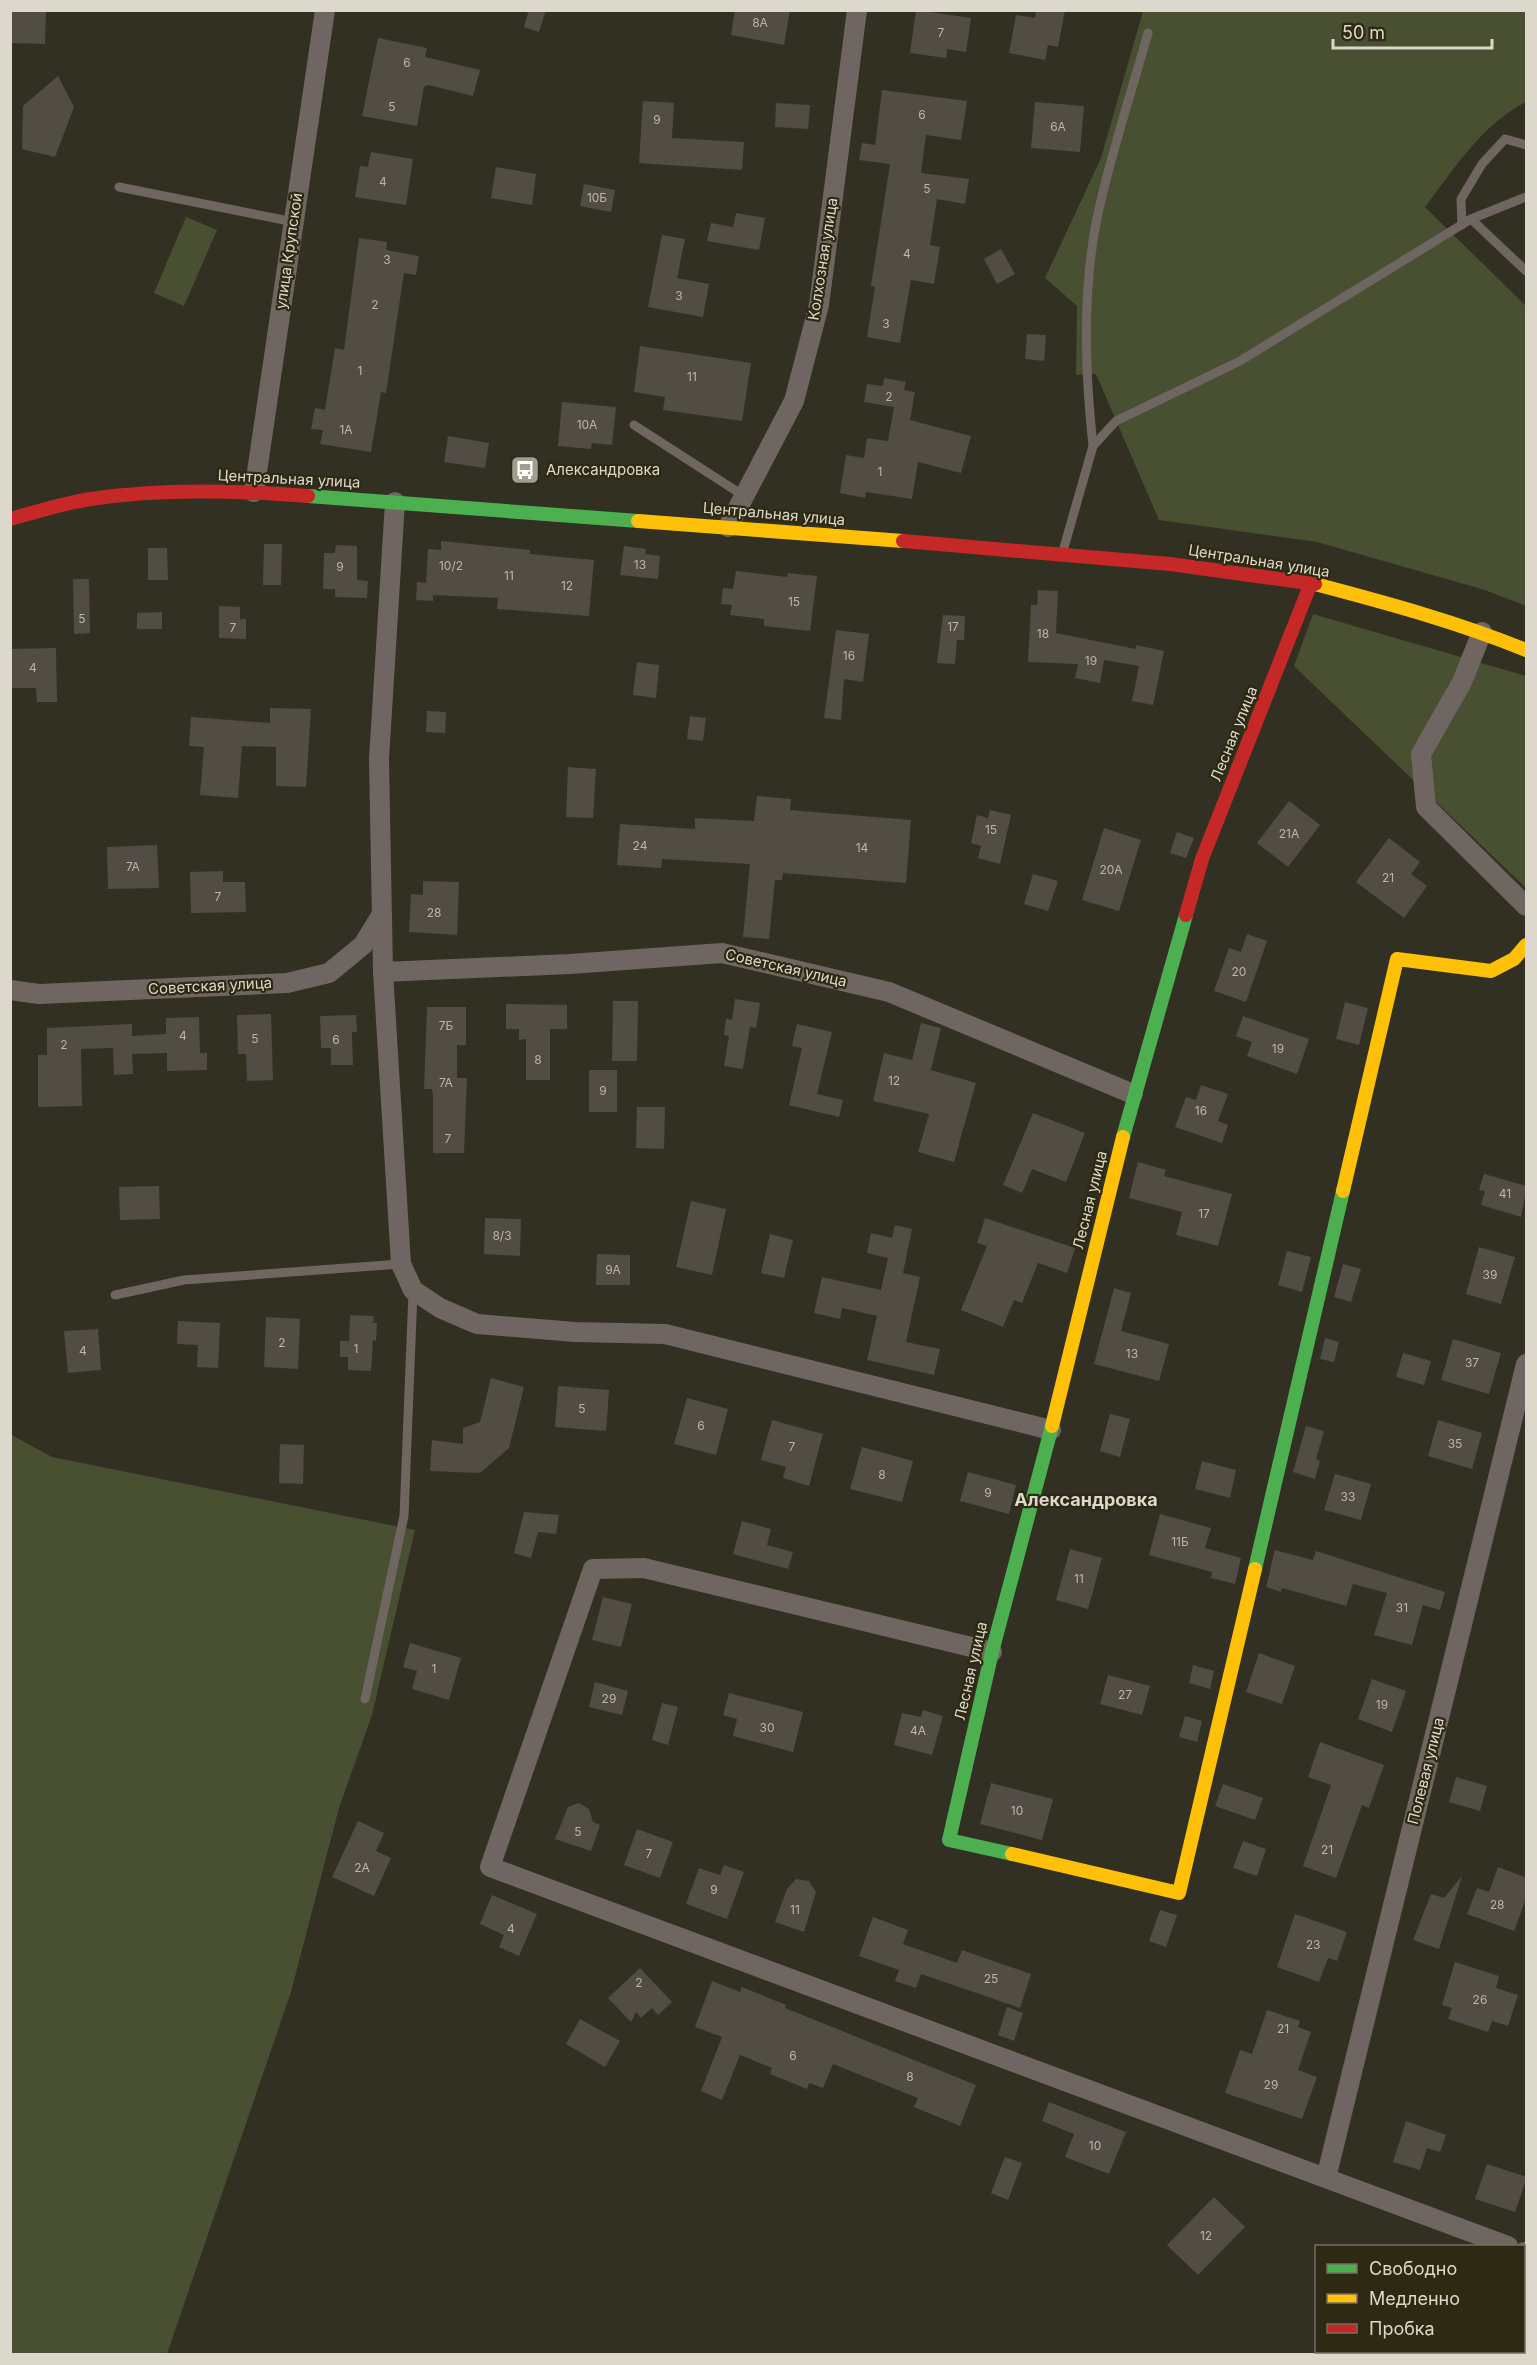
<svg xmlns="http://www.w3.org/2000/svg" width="1537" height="2365" font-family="Inter,sans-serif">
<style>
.green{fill:#485031}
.building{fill:#524d44}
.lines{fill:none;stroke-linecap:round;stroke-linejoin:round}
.lane{stroke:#6f6561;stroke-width:9}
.street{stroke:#6f6561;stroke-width:20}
.fast{stroke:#4caf50;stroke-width:14}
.slow{stroke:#ffc107;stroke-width:14}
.jam{stroke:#c62828;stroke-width:14}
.labels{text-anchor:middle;stroke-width:4.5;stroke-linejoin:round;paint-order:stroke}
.number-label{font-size:12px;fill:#bab6aa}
.street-label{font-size:15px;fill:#dcd9cc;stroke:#2e2913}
.poi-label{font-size:15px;fill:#dcd9cc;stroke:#2e2913;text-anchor:start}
.quarter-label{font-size:18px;font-weight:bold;fill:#dcd9cc;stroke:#2e2913}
</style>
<rect width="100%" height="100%" fill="#322f23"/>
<g class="green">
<path d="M1143,11H1526V102C1481,125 1455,168 1425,207L1526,306V606L1485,590L1317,542L1159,520L1096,374L1076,375L1077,306L1045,278L1101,158Z"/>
<polygon points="186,217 217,230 184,306 154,293"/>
<polygon points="1313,614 1526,676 1526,888 1294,666"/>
<polygon points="10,1434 52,1457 415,1530 372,1715 339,1808 291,1992 167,2354 11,2354"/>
</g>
<g class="building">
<polygon points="10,10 46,10 45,44 10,43"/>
<polygon points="529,10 546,10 539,32 524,27"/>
<polygon points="735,10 790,10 784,45 731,35"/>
<polygon points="916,10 971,18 966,52 947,49 946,58 910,53"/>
<polygon points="1036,10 1065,10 1058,47 1048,45 1045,60 1009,53 1016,15 1035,18"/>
<polygon points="378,38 427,48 425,57 480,70 473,96 428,85 424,87 417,126 362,116"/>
<polygon points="58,76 74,107 55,157 22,149 23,106"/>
<polygon points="882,90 967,101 961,140 926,135 921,173 969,179 965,204 937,199 930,245 940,247 934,284 911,280 900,343 867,337 875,287 871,286 890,164 859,160 862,143 875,145"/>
<polygon points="643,101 674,103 672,138 744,142 742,170 639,163"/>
<polygon points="1035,102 1084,106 1080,152 1031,148"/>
<polygon points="776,103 810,105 808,129 775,127"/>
<polygon points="371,152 413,159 406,205 355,197 360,166 368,167"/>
<polygon points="496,167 536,174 532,205 491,198"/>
<polygon points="584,184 615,190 611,212 580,206"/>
<polygon points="736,213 765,218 759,250 707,241 711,223 733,227"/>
<polygon points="662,235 685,239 677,278 709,284 703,317 648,307"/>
<polygon points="359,238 387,242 386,250 419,256 416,275 404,273 386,393 381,392 371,452 320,444 323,430 311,429 315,408 325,410 335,348 344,350"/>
<polygon points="1001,249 1015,274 997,284 984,259"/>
<polygon points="1027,334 1046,335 1044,361 1025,359"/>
<polygon points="640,346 751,363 742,421 663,410 665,397 634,392"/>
<polygon points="884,378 906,382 904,390 915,392 910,420 971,436 961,473 918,462 912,499 866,492 865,498 840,493 846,455 864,458 867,438 888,441 894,407 864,402 867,384 883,386"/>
<polygon points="562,402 616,407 612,445 592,443 591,449 558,446"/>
<polygon points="448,436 489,443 485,468 444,462"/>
<polygon points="441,541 530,550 530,554 594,560 589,616 497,609 498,598 433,595 433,601 416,600 417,582 426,583 428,549 441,550"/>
<polygon points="264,544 282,544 281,585 263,585"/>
<polygon points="336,545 357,546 357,580 368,581 367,598 335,597 335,589 323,589 324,553 335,553"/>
<polygon points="624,546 646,549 645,554 660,556 658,579 620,575"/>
<polygon points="148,548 167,548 168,580 148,580"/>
<polygon points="736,571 787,577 788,573 817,576 810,631 764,626 764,619 730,615 732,605 721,604 723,588 733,589"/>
<polygon points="73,579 89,579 90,633 74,634"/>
<polygon points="1038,590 1058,591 1056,633 1136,649 1136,645 1164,651 1153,705 1132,701 1139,666 1104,660 1100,683 1075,678 1078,664 1028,662 1031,605 1037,605"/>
<polygon points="219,606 240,607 240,619 246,619 246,639 219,638"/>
<polygon points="162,612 162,629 137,629 137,613"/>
<polygon points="943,615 965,616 964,640 957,640 955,664 937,663"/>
<polygon points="836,630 869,634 863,682 844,679 841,720 824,718"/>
<polygon points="56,648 57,702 37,702 36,688 10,688 10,649"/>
<polygon points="637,662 659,665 656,698 633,695"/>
<polygon points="270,708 311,709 306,787 276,786 276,747 242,746 238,798 200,795 204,747 189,746 191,717 270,723"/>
<polygon points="427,711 446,712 445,733 426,732"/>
<polygon points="690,716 706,718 703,741 687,739"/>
<polygon points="568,767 596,769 593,818 566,817"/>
<polygon points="757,796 791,799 790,810 911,820 906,883 783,873 782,880 775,880 769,939 743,937 750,864 662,859 661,868 617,865 620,824 695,829 695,818 754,821"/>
<polygon points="1289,801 1320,825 1288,867 1257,843"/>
<polygon points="990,810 1011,815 1000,864 978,858 981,846 971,843 977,815 988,818"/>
<polygon points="1104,828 1141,840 1119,911 1082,900"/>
<polygon points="1177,832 1194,838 1186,858 1170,853"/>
<polygon points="1389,838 1420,862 1411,874 1427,886 1404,918 1356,882"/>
<polygon points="157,845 159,888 108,889 107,847"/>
<polygon points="223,871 223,882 245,882 246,912 191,913 190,872"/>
<polygon points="1033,874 1058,881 1048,911 1024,904"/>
<polygon points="423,881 459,882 457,935 409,932 411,894 423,895"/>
<polygon points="1247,934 1267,941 1246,1002 1214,991 1229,948 1241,952"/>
<polygon points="735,999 760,1003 756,1028 750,1027 743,1069 724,1066 729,1036 724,1035 726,1019 732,1020"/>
<polygon points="613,1001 638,1001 637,1061 612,1061"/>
<polygon points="1345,1002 1368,1008 1359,1045 1336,1039"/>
<polygon points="506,1004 567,1005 567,1029 550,1029 550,1080 526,1080 526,1039 519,1040 519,1029 506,1029"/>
<polygon points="427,1007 466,1007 466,1045 457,1045 457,1078 467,1078 464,1153 433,1153 433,1097 432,1089 424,1089"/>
<polygon points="271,1014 273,1080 247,1081 246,1054 238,1054 237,1015"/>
<polygon points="356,1015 357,1032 352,1032 353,1065 331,1065 331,1048 321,1048 320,1016"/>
<polygon points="1243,1016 1309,1039 1297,1074 1247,1056 1252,1042 1236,1036"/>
<polygon points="199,1017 200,1053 207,1053 207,1070 167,1071 167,1053 132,1054 133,1074 114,1075 113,1048 81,1049 82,1106 38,1107 38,1055 47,1055 47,1028 132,1024 132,1036 166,1034 166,1018"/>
<polygon points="921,1023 941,1028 931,1070 976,1083 954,1162 918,1152 929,1114 873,1101 884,1053 912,1060"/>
<polygon points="797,1024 832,1032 817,1094 843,1100 839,1117 789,1105 802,1048 792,1046"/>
<rect x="589" y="1070" width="28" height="42"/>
<polygon points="1201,1085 1228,1094 1218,1121 1228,1125 1222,1143 1175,1127 1186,1097 1196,1100"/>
<polygon points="637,1107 665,1107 664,1149 636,1148"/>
<polygon points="1033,1113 1085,1133 1066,1182 1032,1169 1022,1193 1003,1185"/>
<polygon points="1138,1162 1166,1170 1164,1176 1232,1194 1218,1246 1176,1235 1182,1212 1129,1198"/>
<polygon points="1484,1174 1527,1186 1521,1217 1481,1205 1485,1191 1479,1190"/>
<polygon points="159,1186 160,1219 120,1220 119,1187"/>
<polygon points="691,1201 726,1209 712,1275 676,1267"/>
<polygon points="485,1218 521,1219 520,1256 484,1254"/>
<polygon points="985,1218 1075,1248 1067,1273 1038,1263 1022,1303 1014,1300 1003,1327 961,1310 987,1246 977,1243"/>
<polygon points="895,1225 912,1229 903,1273 920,1277 906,1342 940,1349 934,1375 867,1360 877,1316 842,1308 840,1319 814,1313 822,1277 881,1290 888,1258 867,1253 871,1233 892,1238"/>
<polygon points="770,1234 793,1240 784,1278 761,1273"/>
<polygon points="1479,1247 1515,1257 1501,1304 1466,1294"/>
<polygon points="1287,1251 1311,1257 1302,1292 1278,1285"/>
<polygon points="597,1254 630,1255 630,1285 596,1285"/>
<polygon points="1343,1264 1361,1269 1351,1302 1334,1297"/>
<polygon points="1114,1288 1131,1293 1121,1331 1169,1344 1159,1381 1094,1364"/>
<polygon points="350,1315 374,1316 373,1323 377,1323 376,1341 373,1340 371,1371 348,1370 348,1357 340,1357 340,1341 349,1341"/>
<polygon points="266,1317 300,1319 298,1369 264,1367"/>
<polygon points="178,1321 220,1323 218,1368 197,1367 198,1345 177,1344"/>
<polygon points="98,1329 101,1370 68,1373 64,1331"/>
<polygon points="1325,1338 1339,1342 1334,1362 1320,1359"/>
<polygon points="1453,1339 1501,1353 1489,1394 1441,1380"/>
<polygon points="1403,1353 1431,1361 1424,1385 1396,1377"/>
<polygon points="491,1378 524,1387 509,1448 480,1473 430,1471 432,1440 463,1444 463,1428 480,1422"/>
<polygon points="558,1386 609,1390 606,1431 555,1427"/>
<polygon points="687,1398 728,1409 716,1455 674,1444"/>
<polygon points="1110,1414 1130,1419 1120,1457 1100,1451"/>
<polygon points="772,1420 823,1434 809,1486 783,1478 786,1467 761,1460"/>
<polygon points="1438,1420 1482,1433 1472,1469 1428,1456"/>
<polygon points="1306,1426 1324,1431 1316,1459 1320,1461 1315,1479 1293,1472"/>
<polygon points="280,1444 304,1445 303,1484 279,1483"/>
<polygon points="862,1447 913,1461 902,1502 850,1489"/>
<polygon points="1202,1461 1236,1470 1230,1498 1195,1489"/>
<polygon points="968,1472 1016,1485 1009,1514 960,1501"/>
<polygon points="1335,1474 1371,1484 1361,1520 1324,1510"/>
<polygon points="524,1512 559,1515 556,1534 538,1532 531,1558 514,1553"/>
<polygon points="1160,1514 1211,1528 1205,1548 1241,1558 1235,1584 1211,1578 1212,1572 1149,1555"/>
<polygon points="742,1521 771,1529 767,1545 793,1552 788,1569 733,1554"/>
<polygon points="1070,1549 1102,1558 1088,1609 1056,1600"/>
<polygon points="1275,1550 1313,1560 1316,1551 1445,1592 1440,1610 1423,1605 1412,1645 1374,1635 1387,1593 1353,1584 1346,1606 1282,1588 1281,1592 1266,1587"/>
<polygon points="603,1597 632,1604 621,1647 592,1640"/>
<polygon points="410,1643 461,1658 449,1700 412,1689 417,1671 403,1667"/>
<polygon points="1259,1653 1295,1666 1282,1704 1246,1692"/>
<polygon points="1193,1665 1214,1671 1210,1689 1189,1683"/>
<polygon points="1108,1675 1150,1686 1142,1715 1100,1704"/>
<polygon points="1372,1679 1406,1691 1392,1732 1358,1719"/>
<polygon points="595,1682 628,1691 622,1715 589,1707"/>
<polygon points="729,1693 803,1712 793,1752 733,1736 737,1719 723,1715"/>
<polygon points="662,1703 678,1707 668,1745 652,1740"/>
<polygon points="923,1710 943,1716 932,1755 894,1745 902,1713 921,1717"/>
<polygon points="1185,1716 1202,1721 1197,1742 1179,1737"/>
<polygon points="1320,1742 1384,1765 1369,1808 1362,1805 1336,1878 1303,1866 1331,1785 1308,1777"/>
<polygon points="1456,1777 1487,1786 1480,1811 1449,1802"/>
<polygon points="991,1783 1053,1799 1042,1840 980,1824"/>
<polygon points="1223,1784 1263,1798 1255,1820 1215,1806"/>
<polygon points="579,1803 589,1809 593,1822 600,1825 591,1851 555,1839 568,1807"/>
<polygon points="358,1821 384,1833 376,1851 391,1858 374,1896 332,1877"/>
<polygon points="637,1829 673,1842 660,1878 624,1865"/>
<polygon points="1243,1841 1266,1849 1257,1876 1233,1868"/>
<polygon points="724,1865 744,1872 727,1919 686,1904 699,1868 720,1875"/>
<polygon points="1498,1867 1527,1878 1527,1896 1514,1931 1467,1914 1477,1888 1489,1892"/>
<polygon points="1462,1876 1439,1949 1413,1940 1431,1894 1444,1898"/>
<polygon points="796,1879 809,1881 816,1892 804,1932 775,1922 787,1889"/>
<polygon points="492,1895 537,1914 519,1956 499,1947 504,1935 480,1924"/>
<polygon points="1160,1910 1177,1915 1166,1947 1149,1941"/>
<polygon points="1295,1914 1347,1932 1337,1961 1328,1958 1319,1982 1277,1967"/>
<polygon points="873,1917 908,1930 903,1944 957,1963 962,1950 1031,1974 1020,2008 921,1974 916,1988 895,1981 899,1970 859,1956"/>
<polygon points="1455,1962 1499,1976 1496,1988 1518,1995 1508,2026 1492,2021 1488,2032 1448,2019 1452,2008 1442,2005"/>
<polygon points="640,1968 672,2002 658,2015 652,2008 641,2018 636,2012 631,2022 608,1998"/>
<polygon points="712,1981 740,1992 742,1987 786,2005 785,2008 976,2085 960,2126 914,2107 918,2098 833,2064 823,2088 809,2083 807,2089 770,2074 772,2068 740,2055 722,2100 701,2091 722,2037 695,2027"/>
<polygon points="1007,2007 1023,2013 1014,2041 998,2035"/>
<polygon points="1267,2010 1300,2021 1298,2027 1311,2032 1298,2070 1317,2077 1302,2119 1225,2093 1240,2050 1252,2054"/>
<polygon points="580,2019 620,2041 605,2067 566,2044"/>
<polygon points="1049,2102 1126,2132 1109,2174 1065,2157 1074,2134 1042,2121"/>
<polygon points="1406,2121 1446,2135 1440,2152 1427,2148 1420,2170 1393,2162"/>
<polygon points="1005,2157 1022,2163 1008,2200 991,2193"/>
<polygon points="1487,2164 1527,2177 1515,2212 1475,2199"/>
<polygon points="1214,2197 1245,2227 1198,2275 1167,2245"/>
</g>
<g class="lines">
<g class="lane">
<polyline points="119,187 294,222"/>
<polyline points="1471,219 1526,197"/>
<polyline points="1462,225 1461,199 1482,164 1505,139 1526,145"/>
<polyline points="634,425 744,496"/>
<path d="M1093,446C1085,371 1082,293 1097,218C1110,156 1131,94 1148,33"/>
<polyline points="1063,551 1093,446 1116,421 1240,361 1471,219 1526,271"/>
<polyline points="115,1295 184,1280 401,1264"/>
<polyline points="365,1699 404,1516 413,1292"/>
</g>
<g class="street">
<polyline points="254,492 325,10"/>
<polyline points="395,502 379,759 383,972 401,1264 413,1290 440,1308 477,1324 575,1332 665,1334 1051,1430"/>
<polyline points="728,527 794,401 819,305 857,10"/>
<polyline points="1482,632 1462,682 1421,754 1426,807 1526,906"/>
<polyline points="383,972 570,964 722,953 889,992 1133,1094"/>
<polyline points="10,990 39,994 287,983 329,973 363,945 382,914"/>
<polyline points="992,1652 644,1568 593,1569 490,1867 1508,2246"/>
<polyline points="1326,2178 1526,1364"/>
<polyline points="1524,2252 1526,2253"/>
</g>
<g class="fast">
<polyline points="308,496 638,521"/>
<polyline points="1123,1137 1186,915"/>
<polyline points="1255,1569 1343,1191"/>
<polyline points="1012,1854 949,1840 992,1652 1052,1426"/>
</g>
<g class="slow">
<polyline points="638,521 903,541"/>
<path d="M1315,584C1387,603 1457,622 1526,650"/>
<polyline points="1343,1191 1397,959 1491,971 1514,959 1526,945"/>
<polyline points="1052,1426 1123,1137"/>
<polyline points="1012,1854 1179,1893 1255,1569"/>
</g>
<g class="jam">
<path d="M10,519C37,512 63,503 91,499C163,488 236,491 308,496"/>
<polyline points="903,541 1170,564 1315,584"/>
<polyline points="1186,915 1202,859 1311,583"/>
</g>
</g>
<defs>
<g id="bus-square" transform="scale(1.5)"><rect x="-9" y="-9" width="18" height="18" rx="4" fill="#a09e91" stroke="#2e2913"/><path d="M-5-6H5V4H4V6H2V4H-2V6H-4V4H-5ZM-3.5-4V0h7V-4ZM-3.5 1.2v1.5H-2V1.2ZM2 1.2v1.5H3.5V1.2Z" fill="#fff"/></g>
</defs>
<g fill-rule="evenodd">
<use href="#bus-square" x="525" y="470"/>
</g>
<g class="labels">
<g class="number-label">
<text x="760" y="27">8А</text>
<text x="941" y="37">7</text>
<text x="407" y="67">6</text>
<text x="392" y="111">5</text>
<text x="922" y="119">6</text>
<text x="657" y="124">9</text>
<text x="1058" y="131">6А</text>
<text x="383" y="186">4</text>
<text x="927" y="193">5</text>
<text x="597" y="202">10Б</text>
<text x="907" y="258">4</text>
<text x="387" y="264">3</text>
<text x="679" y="300">3</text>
<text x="375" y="309">2</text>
<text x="886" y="328">3</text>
<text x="360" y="375">1</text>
<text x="692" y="381">11</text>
<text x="889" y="401">2</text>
<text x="587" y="429">10А</text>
<text x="346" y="434">1А</text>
<text x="880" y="476">1</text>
<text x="640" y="569">13</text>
<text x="451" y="570">10/2</text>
<text x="340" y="571">9</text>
<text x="509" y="580">11</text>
<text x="567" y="590">12</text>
<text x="794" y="606">15</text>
<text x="82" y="623">5</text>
<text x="953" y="631">17</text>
<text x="233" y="632">7</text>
<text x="1043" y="638">18</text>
<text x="849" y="660">16</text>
<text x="1091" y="665">19</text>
<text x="33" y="672">4</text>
<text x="991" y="834">15</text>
<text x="1289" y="838">21А</text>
<text x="640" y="850">24</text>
<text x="862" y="852">14</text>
<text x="133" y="871">7А</text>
<text x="1111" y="874">20А</text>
<text x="1388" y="882">21</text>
<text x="218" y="901">7</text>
<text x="434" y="917">28</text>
<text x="1239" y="976">20</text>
<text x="446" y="1030">7Б</text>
<text x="183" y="1040">4</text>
<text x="255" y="1043">5</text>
<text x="336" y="1044">6</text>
<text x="64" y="1049">2</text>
<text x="1278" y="1053">19</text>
<text x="538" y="1064">8</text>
<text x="894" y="1085">12</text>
<text x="446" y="1087">7А</text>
<text x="603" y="1095">9</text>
<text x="1201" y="1115">16</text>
<text x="448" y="1143">7</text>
<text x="1505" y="1198">41</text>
<text x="1204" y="1218">17</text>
<text x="502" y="1240">8/3</text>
<text x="613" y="1274">9А</text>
<text x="1490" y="1279">39</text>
<text x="282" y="1347">2</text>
<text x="356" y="1353">1</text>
<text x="83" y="1355">4</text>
<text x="1132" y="1358">13</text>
<text x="1472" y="1367">37</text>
<text x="582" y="1413">5</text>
<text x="701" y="1430">6</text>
<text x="1455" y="1448">35</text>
<text x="792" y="1451">7</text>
<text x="882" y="1479">8</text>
<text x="988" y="1497">9</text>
<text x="1348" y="1501">33</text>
<text x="1180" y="1546">11Б</text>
<text x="1079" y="1583">11</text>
<text x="1402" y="1612">31</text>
<text x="434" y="1673">1</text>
<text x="1125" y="1699">27</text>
<text x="609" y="1703">29</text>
<text x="1382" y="1709">19</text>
<text x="767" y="1732">30</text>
<text x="918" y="1735">4А</text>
<text x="1017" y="1815">10</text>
<text x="578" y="1836">5</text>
<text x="1327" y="1854">21</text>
<text x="649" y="1858">7</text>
<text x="362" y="1872">2А</text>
<text x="714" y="1894">9</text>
<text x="1497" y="1909">28</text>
<text x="795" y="1914">11</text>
<text x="511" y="1933">4</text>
<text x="1313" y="1949">23</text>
<text x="991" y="1983">25</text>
<text x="639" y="1987">2</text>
<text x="1480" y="2004">26</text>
<text x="1283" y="2033">21</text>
<text x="793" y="2060">6</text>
<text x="910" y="2081">8</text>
<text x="1271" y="2089">29</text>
<text x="1095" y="2150">10</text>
<text x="1206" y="2240">12</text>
</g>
<g class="street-label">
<text transform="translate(289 251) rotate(-82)" y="5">улица Крупской</text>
<text transform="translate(823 259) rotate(-81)" y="5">Колхозная улица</text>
<text transform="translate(289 479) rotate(3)" y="5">Центральная улица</text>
<text transform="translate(774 514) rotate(5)" y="5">Центральная улица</text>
<text transform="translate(1259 561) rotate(9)" y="5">Центральная улица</text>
<text transform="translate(1234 734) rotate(-68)" y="5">Лесная улица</text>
<text transform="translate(786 968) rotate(13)" y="5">Советская улица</text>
<text transform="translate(210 986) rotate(-3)" y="5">Советская улица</text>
<text transform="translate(1090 1200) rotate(-76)" y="5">Лесная улица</text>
<text transform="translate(971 1671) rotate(-77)" y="5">Лесная улица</text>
<text transform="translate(1426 1771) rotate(-76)" y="5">Полевая улица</text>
</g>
<g class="poi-label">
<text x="546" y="475">Александровка</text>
</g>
<g class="quarter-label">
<text x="1086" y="1506">Александровка</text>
</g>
</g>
<rect width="1537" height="2365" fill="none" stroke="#dcd9cc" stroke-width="24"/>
<rect x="1315" y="2245" width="210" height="108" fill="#2e2913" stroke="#746f5d" stroke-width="1.5"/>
<rect x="1327" y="2264" width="30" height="9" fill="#4caf50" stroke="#746f5d" stroke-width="1.5"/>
<text x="1369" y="2275" font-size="18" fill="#dcd9cc">Свободно</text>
<rect x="1327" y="2294" width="30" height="9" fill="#ffc107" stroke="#746f5d" stroke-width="1.5"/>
<text x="1369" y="2305" font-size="18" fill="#dcd9cc">Медленно</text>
<rect x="1327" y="2324" width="30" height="9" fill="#c62828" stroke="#746f5d" stroke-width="1.5"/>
<text x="1369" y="2335" font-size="18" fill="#dcd9cc">Пробка</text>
<path d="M1333 39v9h159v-9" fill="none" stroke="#dcd9cc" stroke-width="3"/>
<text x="1342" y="39" font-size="18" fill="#dcd9cc" stroke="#2e2913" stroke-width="4.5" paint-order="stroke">50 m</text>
</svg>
